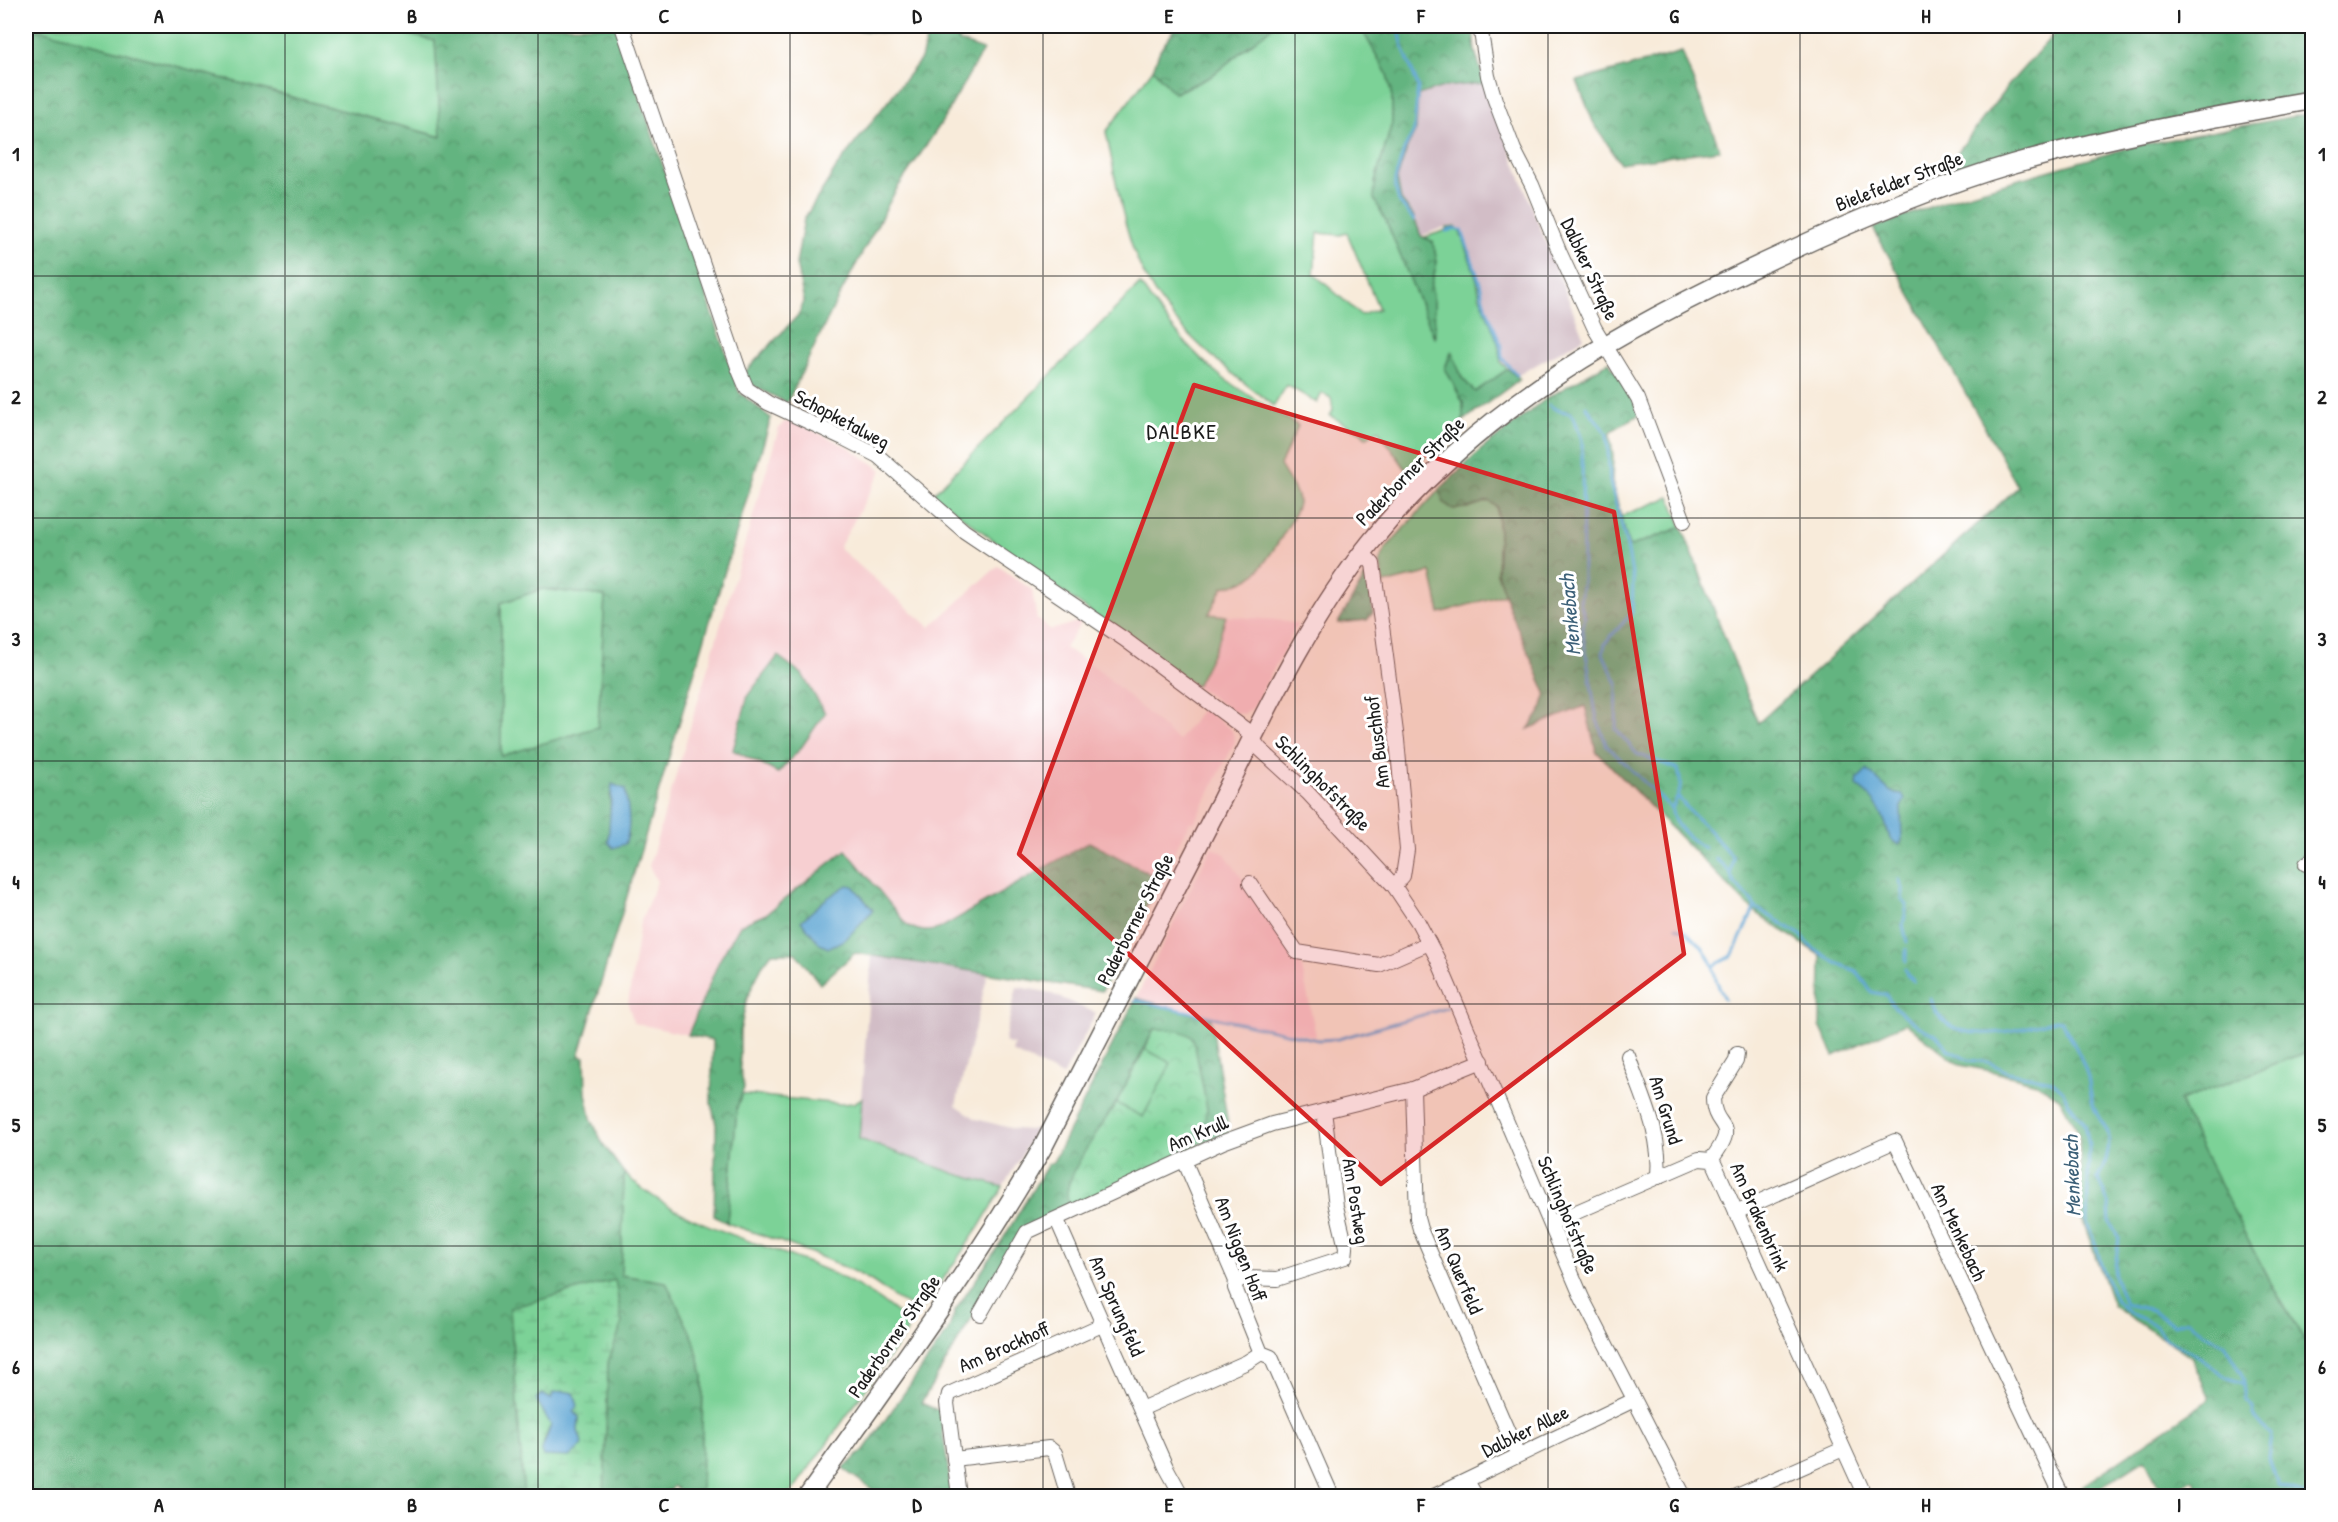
<svg xmlns="http://www.w3.org/2000/svg" width="2338" height="1522" font-family="'Patrick Hand',sans-serif">
<style>
.built{fill:#f7cfd1}
.industrial{fill:#d2bdc6}
.grass{fill:#7bd297;stroke:#4c775a;stroke-width:1.5;fill-rule:evenodd}
.forest{fill:url(#forest-crowns);stroke:#40684e;stroke-width:1.5;fill-rule:evenodd}
.wetland{fill:url(#wetland-marsh);stroke:#4c775a;stroke-width:1.5;fill-rule:evenodd}
.park{fill:url(#park-crowns);stroke:#4c775a;stroke-width:1.5}
.water{fill:#5ca4d3;stroke:#3c6078;stroke-width:1.5}
.lines{fill:none;stroke-linecap:round;stroke-linejoin:round}
.stream{stroke:#5ca4d3;stroke-width:3}
.street-casing{stroke:#69645e;stroke-width:16}
.secondary-casing{stroke:#69645e;stroke-width:21}
.street{stroke:#fff;stroke-width:14}
.secondary{stroke:#fff;stroke-width:18}
.marked{fill:#d62828;fill-opacity:0.2;stroke:#d62828;stroke-width:4.5;stroke-linejoin:round}
.grid{fill:none;stroke:#1c1c1c;stroke-width:1.5;stroke-opacity:0.55}
.labels{text-anchor:middle;stroke-width:6;stroke-linejoin:round;paint-order:stroke}
.street-label{font-size:20px;fill:#1c1c1c;stroke:#fff}
.water-label{font-size:21px;font-style:italic;fill:#3c6078;stroke:#fff}
.quarter-label{font-size:22px;letter-spacing:1.5px;fill:#1c1c1c;stroke:#fff}
.neatline{fill:none;stroke:#1c1c1c;stroke-width:2}
.grid-label{font-size:20px;text-anchor:middle;font-weight:bold;fill:#1c1c1c}
</style>
<defs>
<pattern id="forest-crowns" width="20" height="18" patternUnits="userSpaceOnUse" patternTransform="scale(1.5)"><rect width="20" height="18" fill="#64b480"/><path d="M2 6a3 3 0 1 1 6 0M12 15a3 3 0 1 1 6 0" fill="none" stroke="#529268"/></pattern>
<pattern id="wetland-marsh" width="20" height="14" patternUnits="userSpaceOnUse" patternTransform="scale(1.5)"><rect width="20" height="14" fill="#7bd297"/><path d="M1 5h8M5 5V1M11 12h8M15 12V8" fill="none" stroke="#6ab482"/></pattern>
<pattern id="park-crowns" width="20" height="18" patternUnits="userSpaceOnUse" patternTransform="scale(1.5)"><rect width="20" height="18" fill="#7bd297"/><path d="M2 6a3 3 0 1 1 6 0M12 15a3 3 0 1 1 6 0" fill="none" stroke="#6ab482"/></pattern>
</defs>
<rect width="100%" height="100%" fill="#fff"/>
<filter id="ink" filterUnits="userSpaceOnUse"><feTurbulence type="fractalNoise" baseFrequency=".0167" numOctaves="2"/><feDisplacementMap in="SourceGraphic" scale="12" xChannelSelector="R" yChannelSelector="G"/><feConvolveMatrix kernelMatrix="1 2 1 2 8 2 1 2 1" color-interpolation-filters="sRGB"/></filter>
<filter id="wash" filterUnits="userSpaceOnUse"><feTurbulence type="fractalNoise" baseFrequency=".008" numOctaves="4" result="noise"/><feDisplacementMap in="SourceGraphic" scale="24" xChannelSelector="R" yChannelSelector="G"/><feGaussianBlur stdDeviation="1.35" result="paint"/><feColorMatrix in="noise" values="0 0 0 0 0 0 0 0 0 0 0 0 0 0 0 0 0 1.4 0 .05"/><feComposite in="paint" operator="in"/></filter>
<g filter="url(#wash)">
<rect width="100%" height="100%" fill="#f8ebda"/>
<g class="built">
<polygon points="793,421 848,447 882,470 839,548 930,627 998,566 1032,590 1037,619 1051,630 1083,620 1065,648 1098,669 1178,741 1203,708 1232,730 1235,742 1194,823 1190,821 1160,879 1089,842 939,929 921,931 913,929 902,921 846,850 766,914 740,925 719,961 688,1035 634,1023 628,1004 640,923 657,882 649,866 779,428 784,422"/>
<polygon points="1226,616 1277,620 1298,624 1253,708 1244,714 1233,712 1196,686 1218,642"/>
<polygon points="1212,847 1225,854 1301,963 1316,1036 1211,1019 1136,998"/>
</g>
<g class="industrial">
<polygon points="1485,83 1533,210 1584,338 1518,375 1502,363 1499,343 1481,296 1479,280 1460,228 1456,226 1442,228 1421,236 1413,215 1401,200 1397,185 1397,179 1407,148 1416,130 1418,95 1443,87"/>
<polygon points="872,955 988,973 956,1105 976,1119 1014,1129 1029,1130 1037,1128 1003,1187 956,1174 858,1139"/>
<polygon points="1017,987 1047,992 1096,1013 1063,1076 1012,1052 1014,1045 1004,1042"/>
</g>
<g class="grass">
<polygon points="26,26 374,26 435,41 442,137"/>
<path d="M1273,26H1360L1387,74L1392,97V123L1375,182L1385,218L1434,337V302L1431,286L1437,262L1433,242L1425,237L1444,231L1447,228L1456,227L1459,229L1477,280L1480,297L1498,343L1501,363L1508,369L1475,392L1462,378L1451,352L1445,368L1463,403V421L1408,472L1378,430L1366,438L1361,432L1330,416L1333,410L1331,398L1322,393L1317,403L1287,385L1274,406C1221,365 1162,322 1136,257C1121,217 1115,174 1106,132L1153,69L1175,93L1210,77ZM1318,233L1340,235L1347,233L1379,309L1361,315L1314,274Z"/>
<path d="M1140,284C1163,318 1190,352 1223,378C1247,395 1273,410 1298,426L1280,465C1285,475 1299,493 1298,502C1298,515 1266,562 1256,573C1247,582 1235,585 1223,587L1209,614L1226,616L1218,642L1196,686L1044,579L933,494Z"/>
<polygon points="1439,490 1444,503 1467,508 1488,501 1497,507 1499,535 1497,573 1505,594 1440,613 1431,572 1384,584 1380,562 1385,549"/>
<polygon points="1670,497 1682,527 1629,547 1621,516"/>
<polygon points="542,589 605,596 598,727 501,757 501,603"/>
<polygon points="1145,1049 1172,1063 1143,1117 1116,1103"/>
<path d="M2312,1050V1353C2263,1272 2217,1188 2180,1101Z"/>
<path d="M742,1094L841,1104L854,1103L862,1098L859,1139L956,1174L1003,1187L979,1227L924,1307C902,1310 887,1289 868,1279C824,1255 774,1240 727,1223L737,1107Z"/>
<path d="M624,1173C701,1247 824,1245 904,1319L907,1332L789,1496H701L703,1376L621,1275Z"/>
</g>
<g class="forest">
<path d="M26,26L441,137L435,41L374,26H616L739,392L771,418L579,1056L585,1057L586,1093L591,1118L603,1144L624,1173L621,1275L666,1282L694,1340L703,1376L701,1496H687L674,1486L666,1496H604L608,1362L622,1324L615,1280L510,1308L524,1496H26ZM542,589L605,596L598,727L501,756V603ZM610,794L628,825V836L608,842L611,827Z"/>
<polygon points="820,26 965,26 958,41 983,50 940,125 896,190 834,306 787,403 748,383 745,372 799,314 804,301 796,264 804,219 838,165 921,59 927,37"/>
<polygon points="1177,26 1273,26 1210,77 1174,93 1153,69 1160,50"/>
<polygon points="1360,26 1473,26 1475,51 1485,83 1443,87 1418,95 1416,130 1407,148 1397,179 1401,200 1413,215 1421,236 1433,242 1437,262 1431,286 1434,302 1435,339 1386,221 1374,199 1375,182 1392,123 1392,97 1387,74"/>
<polygon points="2061,26 2312,26 2312,96 2130,130 1937,179 2011,82"/>
<polygon points="1682,52 1720,150 1620,163 1593,122 1577,81"/>
<polygon points="2312,113 2312,784 2305,792 2312,800 2312,1050 2180,1101 2191,1128 2269,1281 2312,1353 2312,1496 2202,1496 2194,1480 2162,1494 2145,1459 2087,1496 2082,1486 2210,1399 2191,1357 2113,1306 2082,1218 2079,1133 2059,1098 2036,1083 1991,1071 1960,1065 1905,1023 1834,1056 1820,1026 1821,956 1762,917 1746,904 1596,751 1585,706 1528,729 1540,712 1546,693 1511,613 1497,573 1499,535 1497,507 1488,501 1467,508 1453,509 1444,503 1439,490 1482,449 1547,398 1609,362 1632,396 1639,415 1613,430 1610,434 1613,456 1612,482 1629,547 1682,527 1758,723 2018,487 1873,228 1957,197 2135,146"/>
<polygon points="1452,352 1462,378 1475,392 1508,369 1520,379 1463,421 1463,402 1445,368"/>
<polygon points="1366,575 1370,578 1373,613 1367,620 1338,623"/>
<polygon points="778,656 802,674 825,713 801,748 778,773 733,750 748,695"/>
<path d="M1089,842L1160,879L1102,991L855,953L820,984L796,953H772L762,966L747,998L740,1031V1068L744,1088L737,1107L727,1223L714,1216L716,1124L711,1103L713,1040L688,1035L719,961L740,925L766,914L846,850L907,925C918,932 927,932 939,929Z"/>
<polygon points="1136,998 1211,1019 1229,1131 1178,1154 1192,1139 1207,1109 1194,1041 1191,1036 1154,1029 1116,1103 1078,1164 1074,1208 1025,1229 921,1403 940,1411 952,1496 882,1496 843,1469 864,1450 948,1331 955,1311 1003,1239 1048,1164 1053,1162"/>
</g>
<path class="wetland" d="M615,1280L622,1324L608,1362L604,1496H524L510,1308ZM579,1417L578,1431L550,1455L543,1456L544,1441L551,1425Z"/>
<path class="park" d="M1154,1029C1167,1030 1187,1028 1194,1041L1207,1109L1204,1124L1178,1153V1159L1074,1208C1070,1205 1067,1202 1067,1196C1065,1175 1104,1123 1116,1103L1143,1117L1171,1063L1145,1049Z"/>
<g class="water">
<path d="M1867,770L1891,792L1902,794L1905,800L1901,807L1902,841L1899,845L1890,839C1884,816 1878,800 1857,786L1858,778Z"/>
<path d="M612,784L625,789C628,806 632,828 625,844L613,848L608,842Z"/>
<polygon points="847,885 853,886 873,910 846,939 828,948 820,944 801,921 826,899"/>
<polygon points="563,1391 574,1393 578,1406 573,1411 579,1417 578,1431 583,1445 569,1457 543,1456 541,1452 551,1425 536,1399 542,1394 551,1399 553,1393"/>
</g>
<g class="lines">
<g class="stream">
<polyline points="1398,26 1403,47 1418,86 1414,131 1404,150 1395,180 1395,186 1399,202 1414,220"/>
<polyline points="1446,231 1457,229 1462,231 1480,283 1483,299 1501,346 1502,358 1517,375"/>
<polyline points="1549,405 1557,410 1570,413 1574,417 1582,440 1583,579 1580,602 1585,618 1582,629 1597,720 1607,746 1672,809"/>
<path d="M1586,406L1607,434L1610,482L1627,546L1633,580L1632,613L1605,643L1603,654L1617,683L1616,729L1637,754L1678,769C1680,778 1682,787 1678,796C1676,800 1673,806 1672,809C1671,826 1693,841 1704,848"/>
<path d="M1678,796C1688,812 1692,813 1704,825C1714,835 1722,847 1733,857L1731,871"/>
<path d="M1716,859L1730,872L1734,883L1750,898L1755,907L1801,935L1811,947L1836,963L1856,971L1872,992L1886,995L1894,1007L1920,1027L1936,1035L1949,1050L1968,1060L1988,1062L2008,1072L2052,1081L2063,1091L2068,1102L2085,1124L2089,1146L2087,1223L2097,1249L2101,1265L2116,1301L2130,1313L2156,1325L2164,1338L2193,1353L2226,1377L2244,1384L2246,1401L2253,1407C2252,1419 2264,1428 2272,1435L2269,1458L2278,1485L2311,1496"/>
<polyline points="1899,879 1903,889 1902,900 1907,905 1903,925 1907,942"/>
<path d="M1676,927C1695,936 1704,947 1713,966L1732,956L1755,907"/>
<polyline points="1906,961 1906,949"/>
<polyline points="1713,966 1716,980 1725,999"/>
<polyline points="1905,969 1907,975 1914,981"/>
<path d="M1931,999C1945,1052 2018,1030 2055,1020L2061,1021C2071,1038 2081,1055 2087,1074C2091,1088 2090,1101 2097,1114C2101,1123 2109,1128 2109,1139C2109,1153 2105,1166 2098,1178L2109,1205L2110,1223L2119,1238L2114,1275L2125,1304L2152,1310L2174,1325L2188,1320L2209,1337L2224,1344L2243,1377L2244,1384"/>
<polyline points="1135,1000 1318,1040 1338,1039 1447,1008"/>
</g>
</g>
</g>
<g filter="url(#ink)">
<g class="lines">
<g class="street-casing">
<g id="street">
<polyline points="622,26 739,370 747,389 768,403 843,438 878,456 964,531 1124,639 1245,729 1260,749 1308,793 1394,886 1418,922 1437,958 1582,1298 1684,1496"/>
<polyline points="1480,26 1488,76 1495,100 1514,150 1532,185 1559,251 1595,329 1638,399 1684,521"/>
<polyline points="1362,552 1373,564 1381,622"/>
<polyline points="1382,626 1397,740 1407,850 1403,876 1394,886"/>
<polyline points="2306,864 2312,860"/>
<polyline points="1250,883 1297,952 1379,965 1429,943"/>
<path d="M1628,1056C1642,1096 1662,1134 1658,1177"/>
<polyline points="1413,1089 1417,1218 1420,1229 1518,1455"/>
<polyline points="1184,1160 1236,1281 1235,1288 1261,1353 1271,1357 1332,1496"/>
<path d="M1711,1160C1742,1119 1713,1132 1713,1098L1736,1061L1737,1054"/>
<polyline points="1736,1212 1895,1141 2062,1496"/>
<polyline points="1057,1220 1166,1467 1182,1496"/>
<polyline points="1551,1223 1699,1159 1711,1160 1714,1163 1865,1496"/>
<polyline points="1236,1281 1245,1278 1277,1279 1345,1257 1346,1248 1336,1206 1324,1111"/>
<polyline points="980,1314 1027,1232 1223,1142 1272,1124 1413,1089 1482,1061"/>
<polyline points="1141,1409 1247,1362 1261,1353"/>
<polyline points="954,1459 1049,1448 1055,1453 1068,1496"/>
<polyline points="1467,1481 1476,1496"/>
<polyline points="959,1496 947,1403 949,1394 1104,1324"/>
<polyline points="1434,1496 1634,1400"/>
<polyline points="1737,1496 1843,1449"/>
</g>
</g>
<g class="secondary-casing">
<path id="secondary" d="M808,1496C890,1380 973,1268 1044,1145C1103,1030 1162,916 1221,801C1265,713 1308,620 1370,543C1480,406 1626,326 1783,254C1858,219 1933,187 2012,164C2111,136 2211,118 2312,100"/>
</g>
<use href="#street" class="street"/>
<use href="#secondary" class="secondary"/>
</g>
</g>
<path class="marked" d="M1194,385L1614,512L1684,954L1381,1184L1019,854Z"/>
<path class="grid" d="M285,26V1496M538,26V1496M790,26V1496M1043,26V1496M1295,26V1496M1548,26V1496M1800,26V1496M2053,26V1496M26,276H2312M26,518H2312M26,761H2312M26,1004H2312M26,1246H2312"/>
<g class="labels">
<g class="street-label">
<text transform="translate(1899 181) rotate(-21)" y="7">Bielefelder Straße</text>
<text transform="translate(1590 269) rotate(65)" y="7">Dalbker Straße</text>
<text transform="translate(842 419) rotate(28)" y="7">Schopketalweg</text>
<text transform="translate(1410 471) rotate(-45)" y="7">Paderborner Straße</text>
<text transform="translate(1377 742) rotate(-97)" y="7">Am Buschhof</text>
<text transform="translate(1323 783) rotate(45)" y="7">Schlinghofstraße</text>
<text transform="translate(1135 919) rotate(-63)" y="7">Paderborner Straße</text>
<text transform="translate(1666 1110) rotate(73)" y="7">Am Grund</text>
<text transform="translate(1198 1133) rotate(-23)" y="7">Am Krull</text>
<text transform="translate(1356 1201) rotate(81)" y="7">Am Postweg</text>
<text transform="translate(1568 1215) rotate(67)" y="7">Schlinghofstraße</text>
<text transform="translate(1760 1217) rotate(66)" y="7">Am Brakenbrink</text>
<text transform="translate(1959 1232) rotate(65)" y="7">Am Menkebach</text>
<text transform="translate(1241 1249) rotate(69)" y="7">Am Niggen Hoff</text>
<text transform="translate(1459 1270) rotate(67)" y="7">Am Querfeld</text>
<text transform="translate(1117 1306) rotate(66)" y="7">Am Sprungfeld</text>
<text transform="translate(894 1336) rotate(-55)" y="7">Paderborner Straße</text>
<text transform="translate(1004 1347) rotate(-24)" y="7">Am Brockhoff</text>
<text transform="translate(1525 1431) rotate(-26)" y="7">Dalbker Allee</text>
</g>
<g class="water-label">
<text transform="translate(1570 615) rotate(-95)" y="7">Menkebach</text>
<text transform="translate(2072 1176) rotate(-92)" y="7">Menkebach</text>
</g>
<g class="quarter-label">
<text x="1182" y="439">DALBKE</text>
</g>
</g>
<rect width="2338" height="1522" fill="none" stroke="#fff" stroke-width="66"/>
<rect x="33" y="33" width="2272" height="1456" class="neatline"/>
<g class="grid-label">
<text x="159" y="23">A</text>
<text x="412" y="23">B</text>
<text x="664" y="23">C</text>
<text x="917" y="23">D</text>
<text x="1169" y="23">E</text>
<text x="1421" y="23">F</text>
<text x="1674" y="23">G</text>
<text x="1926" y="23">H</text>
<text x="2179" y="23">I</text>
<text x="16" y="161">1</text>
<text x="2322" y="161">1</text>
<text x="16" y="404">2</text>
<text x="2322" y="404">2</text>
<text x="16" y="646">3</text>
<text x="2322" y="646">3</text>
<text x="16" y="889">4</text>
<text x="2322" y="889">4</text>
<text x="16" y="1132">5</text>
<text x="2322" y="1132">5</text>
<text x="16" y="1374">6</text>
<text x="2322" y="1374">6</text>
<text x="159" y="1512">A</text>
<text x="412" y="1512">B</text>
<text x="664" y="1512">C</text>
<text x="917" y="1512">D</text>
<text x="1169" y="1512">E</text>
<text x="1421" y="1512">F</text>
<text x="1674" y="1512">G</text>
<text x="1926" y="1512">H</text>
<text x="2179" y="1512">I</text>
</g>
</svg>
